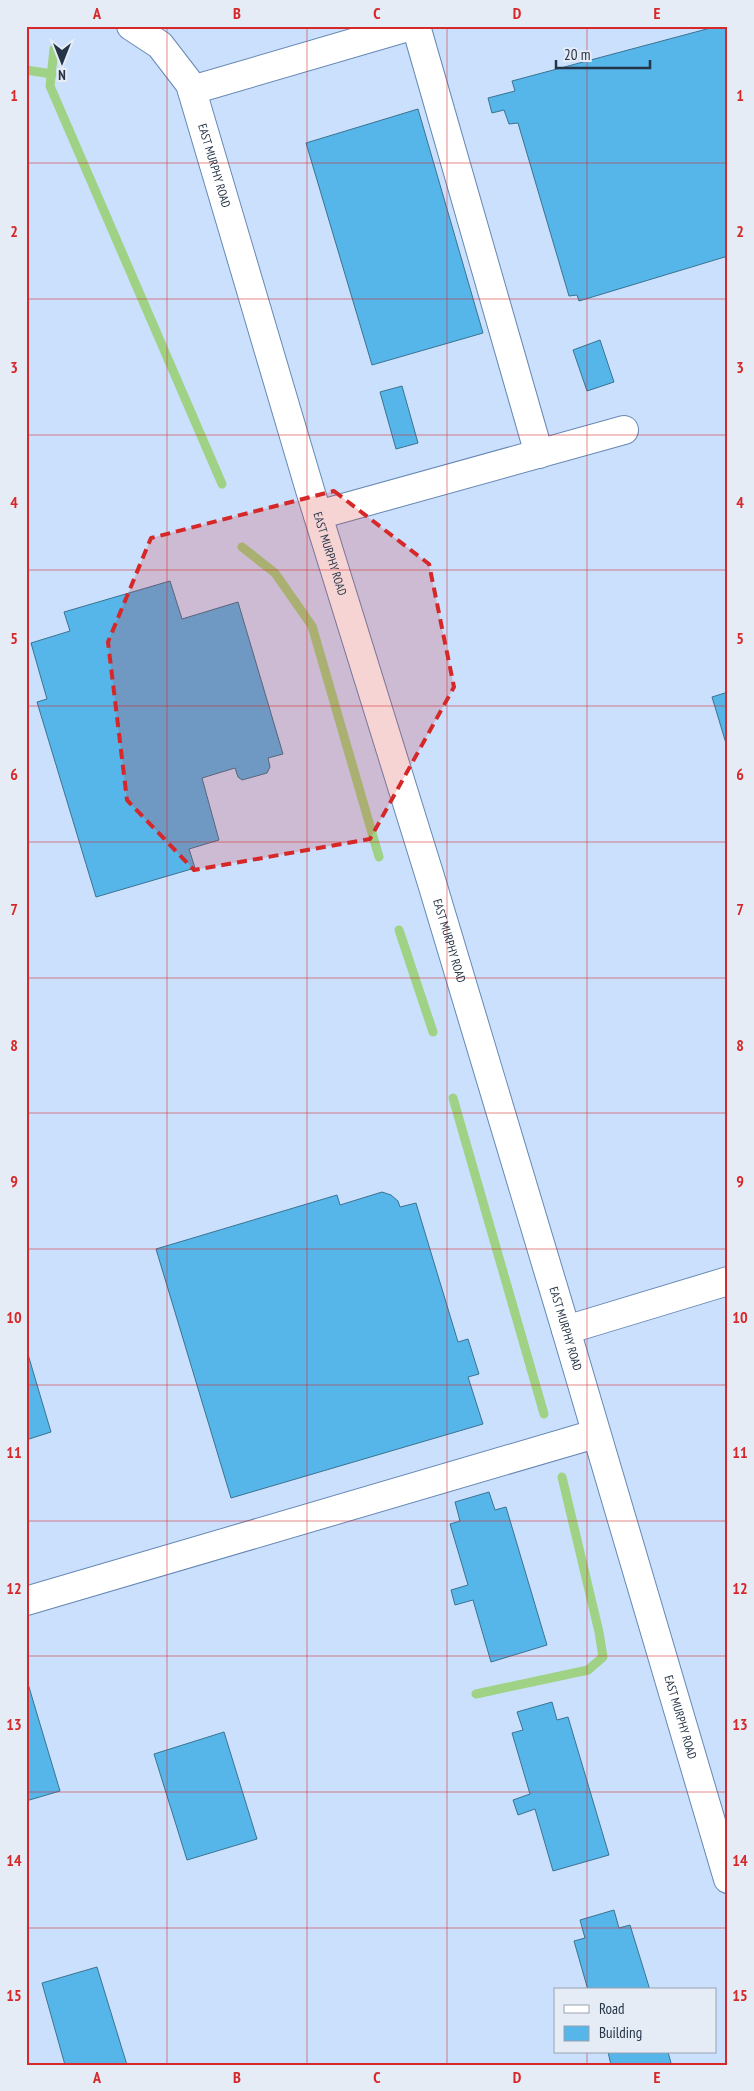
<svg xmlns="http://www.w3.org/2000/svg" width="754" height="2091" font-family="'PT Sans Narrow',sans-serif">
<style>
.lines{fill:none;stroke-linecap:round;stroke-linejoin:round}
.stream{stroke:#9fd284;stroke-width:9}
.building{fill:#56b5e9;stroke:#3b7392}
.minor-casing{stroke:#6688b4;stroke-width:30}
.minor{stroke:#fff;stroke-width:28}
.marked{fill:#d62828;fill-opacity:0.2;stroke:#d62828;stroke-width:4;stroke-dasharray:10 6;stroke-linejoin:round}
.grid{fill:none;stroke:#d62828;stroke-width:1;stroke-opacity:0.55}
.labels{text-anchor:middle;stroke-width:4;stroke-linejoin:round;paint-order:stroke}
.street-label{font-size:12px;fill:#253446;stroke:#e5ecf6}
.neatline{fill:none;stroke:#d62828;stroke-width:2}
.grid-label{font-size:16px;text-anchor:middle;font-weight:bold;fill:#d62828}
</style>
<rect width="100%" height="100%" fill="#cae0fd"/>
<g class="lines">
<g class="stream">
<polyline points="54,49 50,86 222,484"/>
<polyline points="26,70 52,74"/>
<polyline points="242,547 275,573 312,626 379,857"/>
<polyline points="399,930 433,1032"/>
<polyline points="453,1098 544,1414"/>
<polyline points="476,1694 588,1670 603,1657 599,1632 562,1477"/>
</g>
</g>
<g class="building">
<polygon points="718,26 728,26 728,256 579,301 577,295 569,296 518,123 509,124 504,110 492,113 488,98 515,91 512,81"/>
<polygon points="418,109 483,333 372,365 306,143"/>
<polygon points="600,340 614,382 587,391 573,350"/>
<polygon points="402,386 418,443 396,449 380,392"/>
<polygon points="170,581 182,619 238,602 283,754 268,758 270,767 267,773 242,780 238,777 235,768 202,778 219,840 189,849 195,868 96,897 37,702 47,699 31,643 70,631 64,612"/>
<polygon points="728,692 728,750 712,697"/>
<polygon points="382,1192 391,1195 398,1201 400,1207 416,1203 458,1342 468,1339 479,1374 468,1377 483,1424 231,1498 156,1249 337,1195 340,1205"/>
<polygon points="27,1351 51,1432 26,1440 26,1352"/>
<polygon points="489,1492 495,1510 506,1507 547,1645 491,1662 473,1600 455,1605 451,1590 468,1585 450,1524 460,1521 455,1502"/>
<polygon points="26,1677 60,1791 26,1801"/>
<polygon points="552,1702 557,1720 568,1717 609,1855 553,1871 535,1809 518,1815 513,1800 530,1794 512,1733 523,1730 517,1712"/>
<polygon points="224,1732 257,1839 187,1860 154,1754"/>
<polygon points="614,1910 619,1928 630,1925 650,1990 588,1990 574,1941 585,1938 580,1920"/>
<polygon points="97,1967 127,2065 65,2065 42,1983"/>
<polygon points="608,2052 668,2052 671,2063 666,2065 611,2065"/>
</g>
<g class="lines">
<g class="minor-casing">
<g id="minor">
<path id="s1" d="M131,26L160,45L190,84L310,490L431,880L566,1330L728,1879"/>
<polyline points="416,26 539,454"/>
<polyline points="192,90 411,26"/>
<polyline points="318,515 624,430"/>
<polyline points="566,1330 728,1281"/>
<polyline points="26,1601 595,1434"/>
</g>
</g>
<use href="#minor" class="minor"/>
</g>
<path class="marked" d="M334,491L429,564L454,687L370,839L194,870L127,800L108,642L151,538Z"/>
<path class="grid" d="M167,26V2065M307,26V2065M447,26V2065M587,26V1990M26,163H728M26,299H728M26,435H728M26,570H728M26,706H728M26,842H728M26,978H728M26,1113H728M26,1249H728M26,1385H728M26,1521H728M26,1656H728M26,1792H728M26,1928H728M587,2052V2065"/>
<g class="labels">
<g class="street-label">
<text dy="4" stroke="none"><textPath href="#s1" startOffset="169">EAST MURPHY ROAD</textPath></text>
<text dy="4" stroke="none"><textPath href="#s1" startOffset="574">EAST MURPHY ROAD</textPath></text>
<text dy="4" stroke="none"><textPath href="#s1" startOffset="979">EAST MURPHY ROAD</textPath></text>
<text dy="4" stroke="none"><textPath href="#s1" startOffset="1384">EAST MURPHY ROAD</textPath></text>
<text dy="4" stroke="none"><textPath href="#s1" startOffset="1789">EAST MURPHY ROAD</textPath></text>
</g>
</g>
<rect width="754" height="2091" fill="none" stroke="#e5ecf6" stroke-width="55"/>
<rect x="554" y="1988" width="162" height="65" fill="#e5ecf6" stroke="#98a2b0"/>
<rect x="564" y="2005" width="25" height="8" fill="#ffffff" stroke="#98a2b0"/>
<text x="599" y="2014" font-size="15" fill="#253446">Road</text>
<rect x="564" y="2026" width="25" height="15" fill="#56b5e9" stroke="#98a2b0"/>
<text x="599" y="2038" font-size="15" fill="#253446">Building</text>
<g transform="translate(62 62) rotate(180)" stroke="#e5ecf6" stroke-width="4" paint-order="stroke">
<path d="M0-4L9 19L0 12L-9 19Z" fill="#253446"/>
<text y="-8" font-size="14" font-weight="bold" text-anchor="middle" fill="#253446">N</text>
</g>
<path d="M556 60v8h94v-8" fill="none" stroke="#253446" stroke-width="2.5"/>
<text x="564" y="60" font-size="15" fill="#253446" stroke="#e5ecf6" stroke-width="4" paint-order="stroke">20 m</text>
<rect x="28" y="28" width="698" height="2036" class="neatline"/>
<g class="grid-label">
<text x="97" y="19">A</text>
<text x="237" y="19">B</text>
<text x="377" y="19">C</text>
<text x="517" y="19">D</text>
<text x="657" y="19">E</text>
<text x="14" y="101">1</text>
<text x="740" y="101">1</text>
<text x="14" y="237">2</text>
<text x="740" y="237">2</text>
<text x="14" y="373">3</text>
<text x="740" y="373">3</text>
<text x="14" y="508">4</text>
<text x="740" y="508">4</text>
<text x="14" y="644">5</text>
<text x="740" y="644">5</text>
<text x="14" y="780">6</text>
<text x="740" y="780">6</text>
<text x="14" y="915">7</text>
<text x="740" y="915">7</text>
<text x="14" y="1051">8</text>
<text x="740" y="1051">8</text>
<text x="14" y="1187">9</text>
<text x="740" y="1187">9</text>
<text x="14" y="1323">10</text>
<text x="740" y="1323">10</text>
<text x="14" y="1458">11</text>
<text x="740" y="1458">11</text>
<text x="14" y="1594">12</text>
<text x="740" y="1594">12</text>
<text x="14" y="1730">13</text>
<text x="740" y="1730">13</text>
<text x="14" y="1866">14</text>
<text x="740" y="1866">14</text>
<text x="14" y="2001">15</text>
<text x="740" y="2001">15</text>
<text x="97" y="2083">A</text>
<text x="237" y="2083">B</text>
<text x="377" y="2083">C</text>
<text x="517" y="2083">D</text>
<text x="657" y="2083">E</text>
</g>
</svg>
